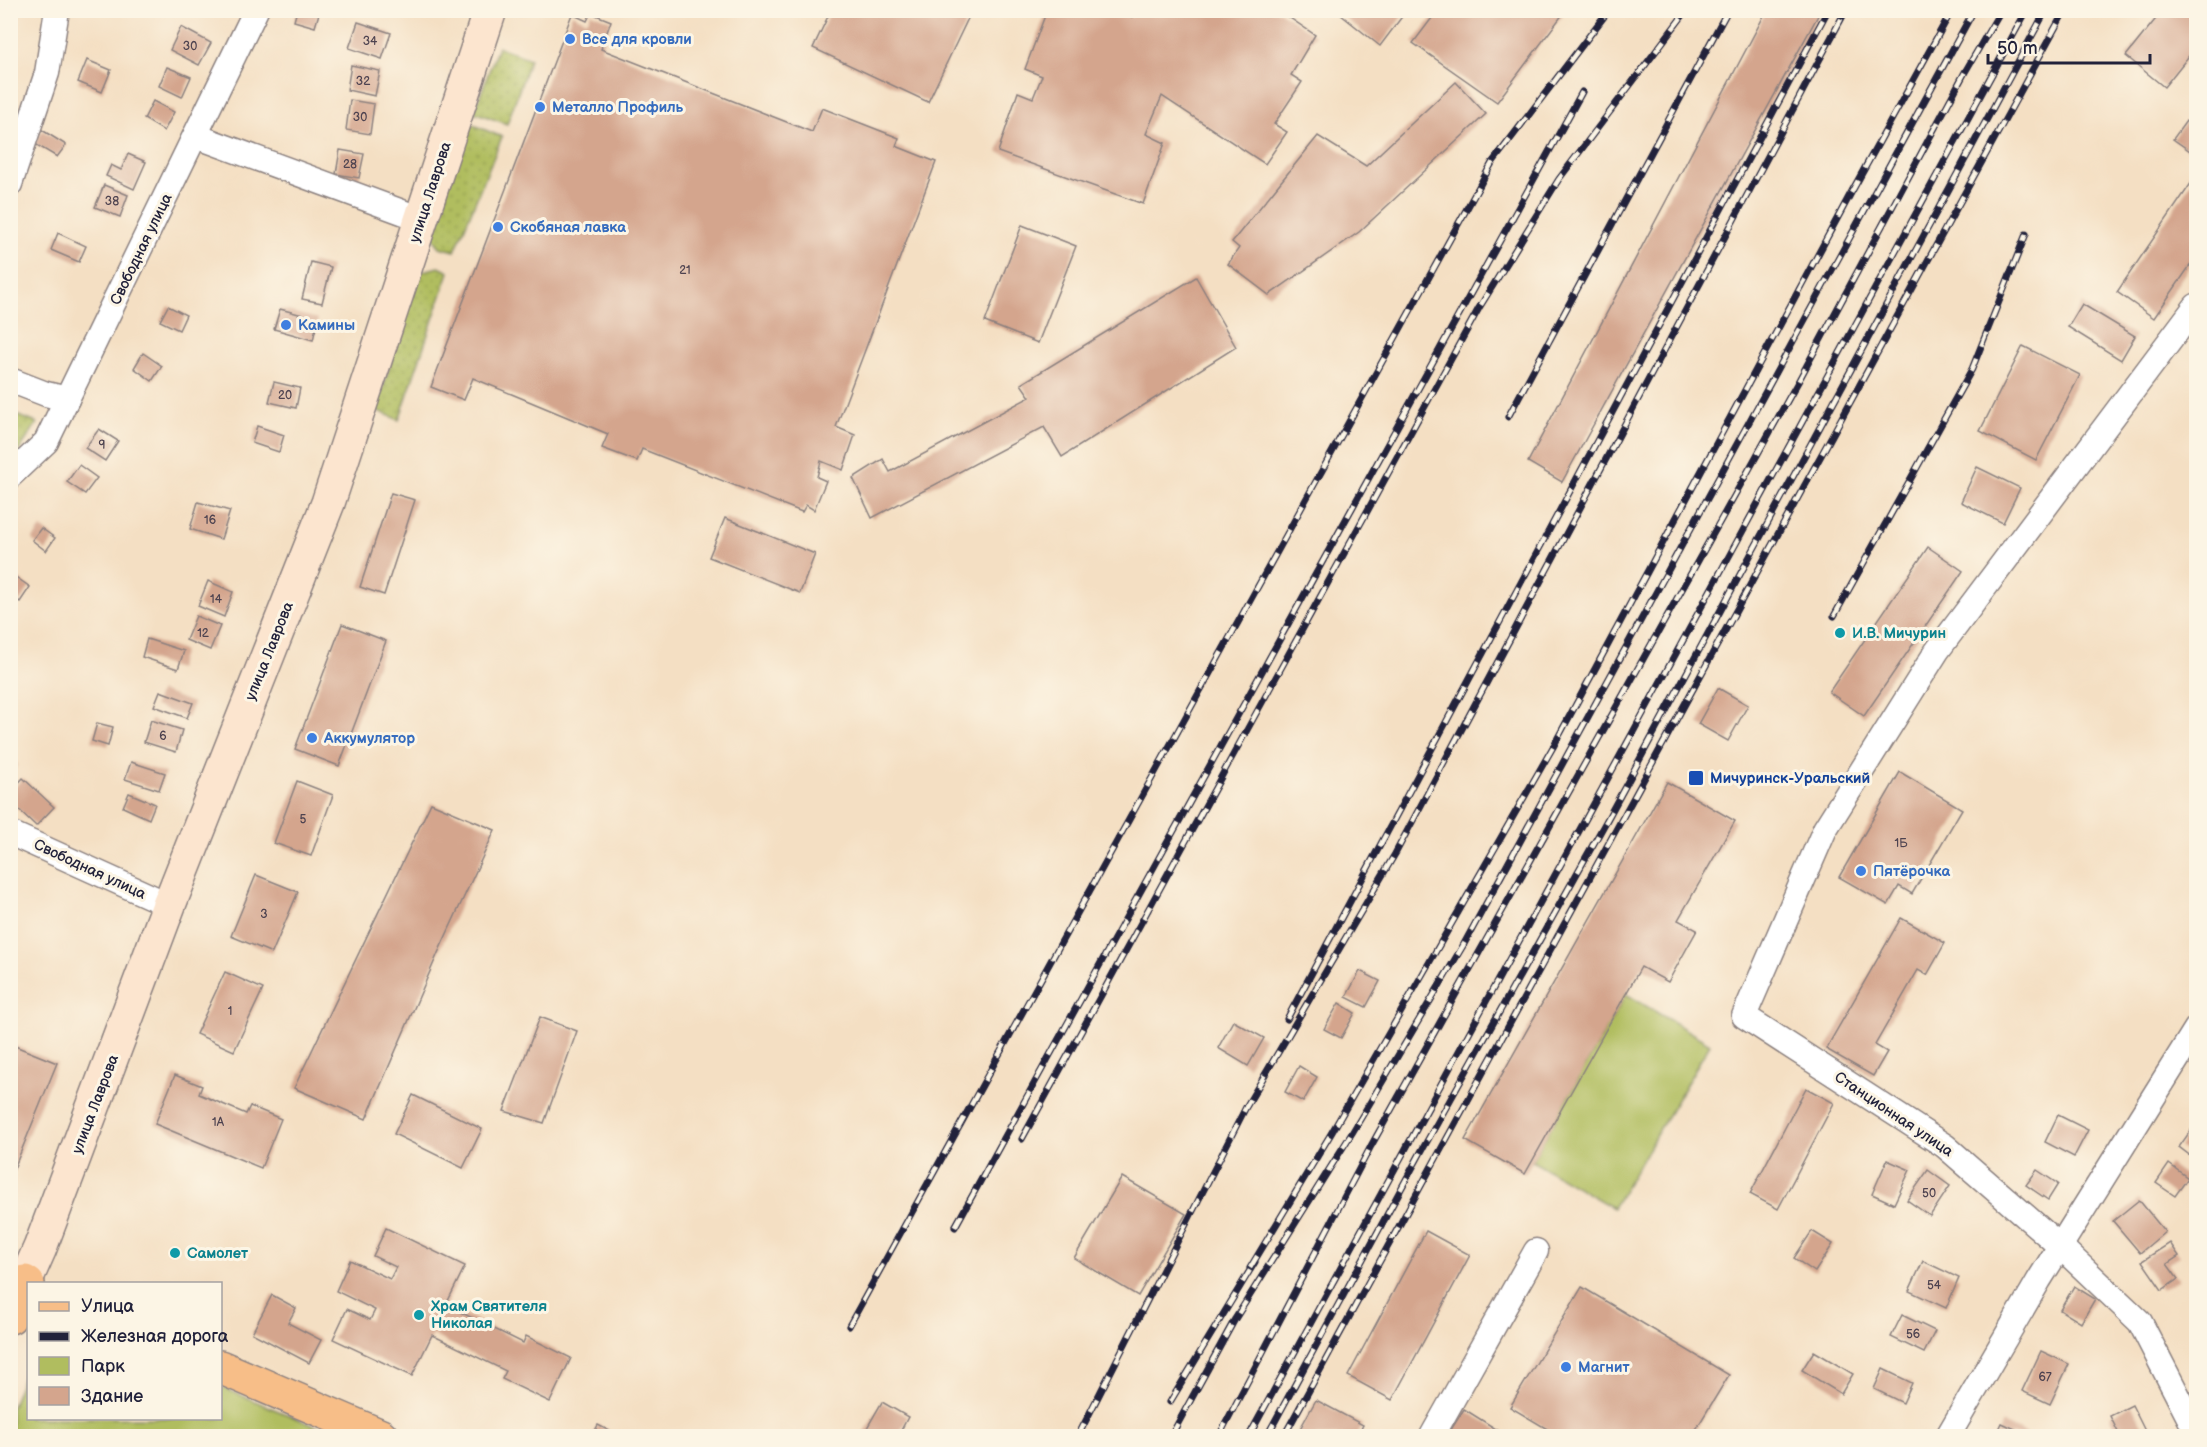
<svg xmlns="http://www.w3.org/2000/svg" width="2207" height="1447" font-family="'Balsamiq Sans',sans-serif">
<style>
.grass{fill:url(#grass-dots);stroke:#69704d;stroke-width:1.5}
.park{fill:#b0bd5f;stroke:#69704d;stroke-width:1.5}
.building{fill:#d4a58d}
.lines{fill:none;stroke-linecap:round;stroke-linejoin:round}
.street-casing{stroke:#8b807f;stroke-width:27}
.secondary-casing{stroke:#8b807f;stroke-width:36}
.primary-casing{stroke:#8b807f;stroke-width:36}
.street{stroke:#fff;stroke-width:24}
.secondary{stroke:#fce5cf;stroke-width:33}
.primary{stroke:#f7be88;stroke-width:33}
.rail-casing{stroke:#22223b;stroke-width:7}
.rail{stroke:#fcf5e5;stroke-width:4.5;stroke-dasharray:14;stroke-linecap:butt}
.shop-dot{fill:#3f7fe0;stroke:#fcf5e5;stroke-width:2}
.culture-dot{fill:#0f9aa8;stroke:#fcf5e5;stroke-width:2}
.transit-dot{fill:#1a4fb4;stroke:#fcf5e5;stroke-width:2}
.labels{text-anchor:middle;stroke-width:6;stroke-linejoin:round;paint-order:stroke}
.number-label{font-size:12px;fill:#4e4350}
.shop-label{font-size:15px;font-weight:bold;fill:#366cbe;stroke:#fcf5e5;text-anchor:start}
.street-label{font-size:15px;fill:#22223b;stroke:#fcf5e5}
.culture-label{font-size:15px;font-weight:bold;fill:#0d838f;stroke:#fcf5e5;text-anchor:start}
.transit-label{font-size:15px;font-weight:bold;fill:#164399;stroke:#fcf5e5;text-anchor:start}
</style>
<defs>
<pattern id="grass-dots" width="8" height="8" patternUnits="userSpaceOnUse" patternTransform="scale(1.5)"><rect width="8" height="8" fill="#b0bd5f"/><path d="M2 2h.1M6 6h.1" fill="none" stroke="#97a253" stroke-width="1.8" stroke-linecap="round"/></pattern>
</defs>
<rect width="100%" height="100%" fill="#fcf5e5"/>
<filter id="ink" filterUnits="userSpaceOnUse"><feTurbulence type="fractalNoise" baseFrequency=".0167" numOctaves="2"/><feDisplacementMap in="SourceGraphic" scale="12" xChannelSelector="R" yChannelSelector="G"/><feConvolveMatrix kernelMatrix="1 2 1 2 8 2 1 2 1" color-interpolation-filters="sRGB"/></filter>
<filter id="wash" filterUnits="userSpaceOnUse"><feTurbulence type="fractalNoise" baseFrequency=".008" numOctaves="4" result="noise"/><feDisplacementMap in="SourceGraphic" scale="24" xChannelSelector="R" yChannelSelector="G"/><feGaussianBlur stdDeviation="1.35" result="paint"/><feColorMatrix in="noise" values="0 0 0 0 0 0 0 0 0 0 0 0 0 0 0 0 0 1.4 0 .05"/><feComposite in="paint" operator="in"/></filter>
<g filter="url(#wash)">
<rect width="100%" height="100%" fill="#f4dfc3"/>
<g class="grass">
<polygon points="498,47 530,59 507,124 474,112"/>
<polygon points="471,124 502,137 455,251 440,247 430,234"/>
<polygon points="439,267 449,272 399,420 376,410 419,272"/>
<polygon points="11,413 37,423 11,463"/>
</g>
<g class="park">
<polygon points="1626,994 1710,1044 1613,1208 1532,1161"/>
<polygon points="28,1364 28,1418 220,1418 221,1387 339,1436 11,1436 11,1408"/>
</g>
<g id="blocks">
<g class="building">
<polygon points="297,10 320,10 315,27 294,21"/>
<polygon points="382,10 396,10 395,15"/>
<polygon points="831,10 972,10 928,102 813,48"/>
<polygon points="1047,10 1111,10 1132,17 1136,10 1278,10 1315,35 1291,75 1302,82 1274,124 1287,132 1265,164 1162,96 1146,134 1165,143 1143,204 998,152 1018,92 1033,98 1042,76 1025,69"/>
<polygon points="1335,10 1407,10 1380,46"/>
<polygon points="1438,10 1566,10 1497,102 1413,43"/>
<polygon points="1767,10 1821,10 1562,482 1528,462"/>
<polygon points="2163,10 2196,10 2196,47 2164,87 2126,56"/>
<polygon points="591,13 611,21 601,49 812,132 822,108 899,138 896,146 936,162 836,427 855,435 843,470 821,461 817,477 826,481 814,510 806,505 802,512 642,449 637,461 602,448 608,434 473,378 464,400 431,387 572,14 587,21"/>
<polygon points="358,22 391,33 382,59 349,48"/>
<polygon points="181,27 211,43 199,65 170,50"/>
<polygon points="87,60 111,70 102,92 78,82"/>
<polygon points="351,65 380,71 375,96 347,90"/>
<polygon points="167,67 191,77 182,97 159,86"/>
<polygon points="1456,82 1486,114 1359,232 1269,295 1228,264 1239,248 1232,242 1318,136 1366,166"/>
<polygon points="350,100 374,104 370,134 346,130"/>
<polygon points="153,101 174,112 164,131 144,119"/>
<polygon points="2186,121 2196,128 2196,155 2173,139"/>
<polygon points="42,130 66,145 57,157 35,144"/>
<polygon points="340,150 364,154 359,178 336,174"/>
<polygon points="128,154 146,162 134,189 106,176 111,165 121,170"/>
<polygon points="2196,176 2196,257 2154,318 2117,292"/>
<polygon points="104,185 128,195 120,217 95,207"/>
<polygon points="1022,225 1076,246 1038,343 985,322"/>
<polygon points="58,233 86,246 79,262 51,250"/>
<polygon points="311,262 331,267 322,303 302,299"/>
<polygon points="1196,277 1236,347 1062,457 1044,427 872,518 853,478 883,459 890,472 1030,397 1021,384"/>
<polygon points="2082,304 2135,336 2121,360 2068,327"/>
<polygon points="168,306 186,315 179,330 160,321"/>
<polygon points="280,309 318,319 313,340 274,329"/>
<polygon points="2023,346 2080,375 2036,460 1980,431"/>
<polygon points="143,353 162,366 152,381 134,368"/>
<polygon points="274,382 300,388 296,408 269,402"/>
<polygon points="257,426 284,435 279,452 252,443"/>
<polygon points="99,429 118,441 105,461 85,448"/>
<polygon points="79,465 97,478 85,494 67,482"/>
<polygon points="1977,467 2020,488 2003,523 1961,502"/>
<polygon points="391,493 415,500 384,595 360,587"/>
<polygon points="198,502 230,511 221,539 190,529"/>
<polygon points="725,518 815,554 800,593 709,557"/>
<polygon points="41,528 55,538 46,551 32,540"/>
<polygon points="1928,547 1963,571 1864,716 1829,692"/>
<polygon points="10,573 30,587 20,602 10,596"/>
<polygon points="208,581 233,592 224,617 198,606"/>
<polygon points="196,616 220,626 210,650 186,640"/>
<polygon points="342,624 386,641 339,766 295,749"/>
<polygon points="147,639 184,651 178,669 142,657"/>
<polygon points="1718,688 1748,705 1728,741 1698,724"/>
<polygon points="160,691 193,703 187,718 154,706"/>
<polygon points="151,720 182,730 176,752 144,742"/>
<polygon points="97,723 113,727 108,746 92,741"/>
<polygon points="10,757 18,765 10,773"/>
<polygon points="131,762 165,773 159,790 125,779"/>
<polygon points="1900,772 1962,809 1912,894 1899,886 1888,905 1839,877"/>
<polygon points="23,778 54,807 36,826 10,801 10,792"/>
<polygon points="297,781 333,795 311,856 274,843"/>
<polygon points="1667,782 1735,821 1678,920 1697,930 1668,982 1641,967 1525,1174 1465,1140"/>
<polygon points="129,793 155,804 149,819 123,807"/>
<polygon points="431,803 495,830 438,953 366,1119 294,1088"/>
<polygon points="256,875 298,892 272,953 231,936"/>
<polygon points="1901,918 1945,943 1927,975 1918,970 1875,1045 1887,1052 1873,1076 1826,1049"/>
<polygon points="1360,971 1380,981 1366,1007 1346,997"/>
<polygon points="225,972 263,989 234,1051 196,1034"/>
<polygon points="1339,1003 1355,1013 1341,1038 1324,1029"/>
<polygon points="540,1017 577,1031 544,1123 504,1111"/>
<polygon points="1233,1021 1264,1038 1248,1066 1218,1048"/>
<polygon points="10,1044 57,1063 11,1176 10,1176"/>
<polygon points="1299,1066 1317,1077 1303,1102 1285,1092"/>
<polygon points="175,1075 202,1086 199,1094 246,1114 250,1106 281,1119 261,1168 155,1124"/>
<polygon points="1806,1088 1834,1103 1778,1209 1750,1194"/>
<polygon points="413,1095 482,1129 463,1168 394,1134"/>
<polygon points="2058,1115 2088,1130 2074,1157 2045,1142"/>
<polygon points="2196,1123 2196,1160 2179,1147"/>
<polygon points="1887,1160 1910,1170 1894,1204 1872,1194"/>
<polygon points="2169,1164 2188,1178 2175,1196 2156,1183"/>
<polygon points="1928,1170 1950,1186 1930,1216 1907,1200"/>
<polygon points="2037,1170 2058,1184 2048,1200 2026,1185"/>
<polygon points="1122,1177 1186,1214 1138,1296 1074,1258"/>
<polygon points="2139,1200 2165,1232 2140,1253 2113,1221"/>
<polygon points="386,1228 465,1266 446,1305 523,1343 526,1336 571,1358 550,1402 502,1379 506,1371 432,1335 412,1376 333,1339 347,1309 370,1320 375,1310 336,1291 350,1260 390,1279 396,1267 373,1256"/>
<polygon points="1426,1231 1470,1255 1392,1400 1348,1376"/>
<polygon points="1812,1231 1833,1244 1815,1272 1794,1258"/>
<polygon points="2170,1243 2179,1256 2167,1264 2178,1279 2162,1290 2142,1261"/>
<polygon points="1923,1261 1959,1278 1946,1308 1909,1291"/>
<polygon points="2074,1286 2095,1299 2081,1323 2060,1310"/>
<polygon points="1582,1287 1729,1375 1692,1436 1559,1436 1510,1407"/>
<polygon points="272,1295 296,1308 288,1323 321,1340 309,1363 252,1333"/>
<polygon points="1902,1315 1935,1331 1924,1353 1891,1337"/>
<polygon points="1814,1351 1853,1374 1841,1394 1802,1370"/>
<polygon points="2041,1351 2069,1364 2050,1404 2022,1391"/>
<polygon points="1883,1369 1912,1383 1903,1403 1874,1389"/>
<polygon points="1316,1400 1363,1425 1357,1436 1296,1436"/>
<polygon points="882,1402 908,1417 898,1436 869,1436 864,1433"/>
<polygon points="2132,1405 2145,1431 2133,1436 2120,1436 2110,1416"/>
<polygon points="1464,1409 1504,1434 1503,1436 1447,1436"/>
<polygon points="2002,1423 2030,1436 1996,1436"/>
<polygon points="598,1425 619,1436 592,1436"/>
</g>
</g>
</g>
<g filter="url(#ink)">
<use href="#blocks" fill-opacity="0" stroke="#8b807f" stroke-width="1.5"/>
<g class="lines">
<g class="street-casing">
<g id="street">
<polyline points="196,136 421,219"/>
<polyline points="10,184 47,73 57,10"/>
<polyline points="2196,306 1937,651 1825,829 1744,1016 1945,1146 2061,1247 2140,1322 2196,1431"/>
<polyline points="10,380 46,394 67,399"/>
<polyline points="10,476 46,442 256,10"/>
<polyline points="10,833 169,905"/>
<polyline points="1432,1436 1536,1251"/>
<polyline points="1948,1436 2039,1280 2196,1029"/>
</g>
</g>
<g class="secondary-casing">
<polyline id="secondary" points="10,1276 25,1282 40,1248 169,905 328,503 490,10"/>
</g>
<g class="primary-casing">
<g id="primary">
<polyline points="10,1317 25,1282 28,1284"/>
<polyline points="220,1367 381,1436"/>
</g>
</g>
<use href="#street" class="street"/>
<use href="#secondary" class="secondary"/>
<use href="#primary" class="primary"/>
<g class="rail-casing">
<g id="rail">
<polyline points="1508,417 1728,10"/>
<polyline points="1834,616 1972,369 2026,234"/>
<polyline points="1287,1019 1828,10"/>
<polyline points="1022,1139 1479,308 1559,179 1687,10"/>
<polyline points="955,1227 1582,92"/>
<polyline points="1250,1268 1332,1132 1553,747 1851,193 1952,10"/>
<polyline points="849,1326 1492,163 1609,10"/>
<polyline points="1170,1402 1255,1262"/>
<polyline points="1078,1436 1246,1107 1395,854 1846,10"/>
<polyline points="1171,1436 1235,1319 1352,1133 1464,944 1974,10"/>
<polyline points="1219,1436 1371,1146 1799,380 1965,72 2001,10"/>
<polyline points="1249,1436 2027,10"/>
<polyline points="1267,1436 1421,1152 1608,818 2046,10"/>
<polyline points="1284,1436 2065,10"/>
</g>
</g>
<use href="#rail" class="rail"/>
</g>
</g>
<g class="shop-dot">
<circle cx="570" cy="39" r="6"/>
<circle cx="540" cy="107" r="6"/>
<circle cx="498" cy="227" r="6"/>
<circle cx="286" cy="325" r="6"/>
<circle cx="312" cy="738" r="6"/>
<circle cx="1861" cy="871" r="6"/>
<circle cx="1566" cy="1367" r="6"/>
</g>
<g class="culture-dot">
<circle cx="1840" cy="633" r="6"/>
<circle cx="175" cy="1253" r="6"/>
<circle cx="419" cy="1315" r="6"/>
</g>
<rect class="transit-dot" x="1688" y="770" width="16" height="16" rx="3"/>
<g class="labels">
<g class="number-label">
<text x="370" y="45">34</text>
<text x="190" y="50">30</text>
<text x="363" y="85">32</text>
<text x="360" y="121">30</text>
<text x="350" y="168">28</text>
<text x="112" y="205">38</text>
<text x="685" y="274">21</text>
<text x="285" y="399">20</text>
<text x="102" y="449">9</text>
<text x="210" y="524">16</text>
<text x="216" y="603">14</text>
<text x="203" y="637">12</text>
<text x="163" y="740">6</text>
<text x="303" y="823">5</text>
<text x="1901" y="847">1Б</text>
<text x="264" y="918">3</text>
<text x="230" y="1015">1</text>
<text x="218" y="1126">1А</text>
<text x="1929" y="1197">50</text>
<text x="1934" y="1289">54</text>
<text x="1913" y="1338">56</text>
<text x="2045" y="1381">67</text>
</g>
<g class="shop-label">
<text x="582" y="44">Все для кровли</text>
<text x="552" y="112">Металло Профиль</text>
<text x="510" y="232">Скобяная лавка</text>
<text x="298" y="330">Камины</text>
<text x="324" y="743">Аккумулятор</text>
<text x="1873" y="876">Пятёрочка</text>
<text x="1578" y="1372">Магнит</text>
</g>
<g class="street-label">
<text transform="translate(430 192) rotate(-72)" y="5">улица Лаврова</text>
<text transform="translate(141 249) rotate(-64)" y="5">Свободная улица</text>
<text transform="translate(269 651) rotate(-68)" y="5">улица Лаврова</text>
<text transform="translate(90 869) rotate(25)" y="5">Свободная улица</text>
<text transform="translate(95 1104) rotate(-69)" y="5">улица Лаврова</text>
<text transform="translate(1894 1114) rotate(34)" y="5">Станционная улица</text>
</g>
<g class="culture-label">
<text x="1852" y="638">И.В. Мичурин</text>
<text x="187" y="1258">Самолет</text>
<text x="431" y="1311">Храм Святителя<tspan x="431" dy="17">Николая</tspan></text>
</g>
<g class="transit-label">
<text x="1710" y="783">Мичуринск-Уральский</text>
</g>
</g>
<rect width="2207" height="1447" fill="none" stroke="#fcf5e5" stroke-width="36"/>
<rect x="27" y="1282" width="195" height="138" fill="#fcf5e5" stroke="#a5a1a1" stroke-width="1.5"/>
<rect x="39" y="1302" width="30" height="9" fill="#f7be88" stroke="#a5a1a1" stroke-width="1.5"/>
<text x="81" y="1312" font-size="18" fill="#22223b">Улица</text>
<rect x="39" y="1332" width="30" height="9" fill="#22223b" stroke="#a5a1a1" stroke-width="1.5"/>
<text x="81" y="1342" font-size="18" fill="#22223b">Железная дорога</text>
<rect x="39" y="1357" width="30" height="18" fill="#b0bd5f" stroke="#a5a1a1" stroke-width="1.5"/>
<text x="81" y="1372" font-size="18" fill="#22223b">Парк</text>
<rect x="39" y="1387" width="30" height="18" fill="#d4a58d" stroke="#a5a1a1" stroke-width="1.5"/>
<text x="81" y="1402" font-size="18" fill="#22223b">Здание</text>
<path d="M1988 54v9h162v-9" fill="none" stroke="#22223b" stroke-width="3"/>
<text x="1997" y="54" font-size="18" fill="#22223b" stroke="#fcf5e5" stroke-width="4.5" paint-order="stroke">50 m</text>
</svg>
